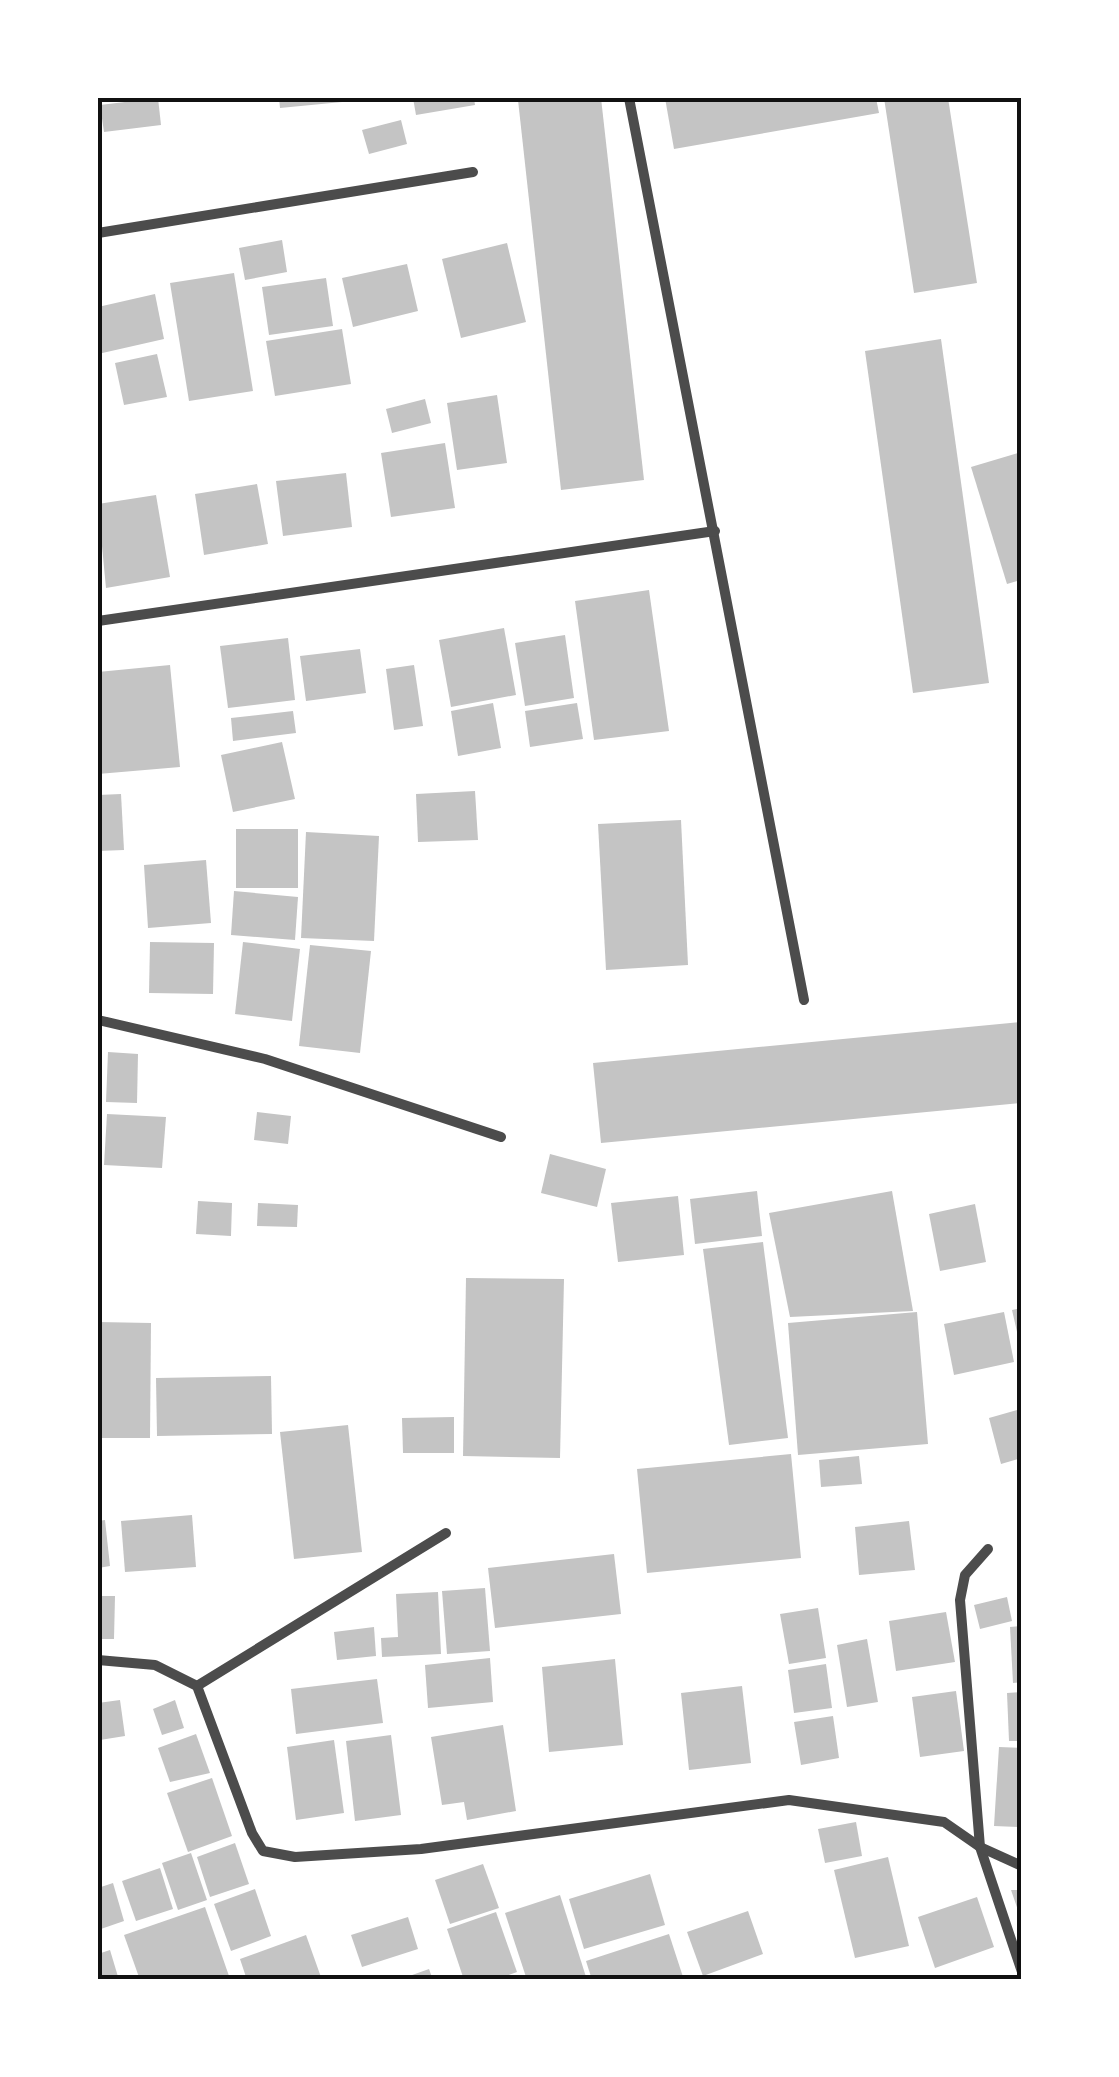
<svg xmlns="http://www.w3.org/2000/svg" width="1119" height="2077" font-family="'Exo 2',sans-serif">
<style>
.building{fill:#c4c4c4}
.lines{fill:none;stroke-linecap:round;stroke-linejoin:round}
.minor{stroke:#4c4c4c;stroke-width:10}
.neatline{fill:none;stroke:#111;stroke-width:4}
</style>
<rect width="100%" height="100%" fill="#fff"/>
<g class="building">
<polygon points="158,98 161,125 104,132 100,105"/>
<polygon points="279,98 342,98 342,102 280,108"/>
<polygon points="413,98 474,98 475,105 416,115"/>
<polygon points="540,98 601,98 644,480 561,490 518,100"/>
<polygon points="665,98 876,98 879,113 674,149"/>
<polygon points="884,98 948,98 977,283 914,293"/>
<polygon points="401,120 407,144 369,154 362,130"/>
<polygon points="282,240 287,272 245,280 239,248"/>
<polygon points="507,243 526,322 461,338 442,259"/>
<polygon points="407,264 418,311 353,327 342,278"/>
<polygon points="234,273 253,391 189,401 170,283"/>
<polygon points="326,278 333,326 269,335 262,287"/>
<polygon points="155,294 164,339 98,354 98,307"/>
<polygon points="342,329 351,384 275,396 266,341"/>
<polygon points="941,339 989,683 913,693 865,351"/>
<polygon points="157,354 167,397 124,405 115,363"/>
<polygon points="497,395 507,463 457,470 447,403"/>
<polygon points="425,399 431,423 392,433 386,409"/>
<polygon points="445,443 455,508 391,517 381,453"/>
<polygon points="1021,452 1021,580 1007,584 971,467"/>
<polygon points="346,473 352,527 283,536 276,481"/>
<polygon points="257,484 268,544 204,555 195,494"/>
<polygon points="156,495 170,577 106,588 98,504"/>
<polygon points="649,590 669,731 594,740 575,601"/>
<polygon points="504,628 516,695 451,707 439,640"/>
<polygon points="565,635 574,698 525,706 515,643"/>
<polygon points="288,638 295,700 228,708 220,646"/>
<polygon points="360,649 366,693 306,701 300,656"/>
<polygon points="170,665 180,767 98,774 98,672"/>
<polygon points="414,665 423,726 394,730 386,669"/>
<polygon points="493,703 501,748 458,756 451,711"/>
<polygon points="577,703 583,739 530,747 525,711"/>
<polygon points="293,711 296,733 233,741 231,718"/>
<polygon points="282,742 295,799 233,812 221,755"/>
<polygon points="475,791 478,840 418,842 416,794"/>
<polygon points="121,794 124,850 98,851 98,795"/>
<polygon points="681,820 688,965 606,970 598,824"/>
<rect x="236" y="829" width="62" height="59"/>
<polygon points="306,832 379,836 374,941 301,938"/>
<polygon points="206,860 211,923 148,928 144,865"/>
<polygon points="234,891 298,897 295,940 231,935"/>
<polygon points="150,942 214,943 213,994 149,993"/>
<polygon points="243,942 300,949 292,1021 235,1014"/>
<polygon points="310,945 371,951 360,1053 299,1046"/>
<polygon points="1021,1022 1021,1103 601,1143 593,1063"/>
<polygon points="108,1052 138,1054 137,1103 106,1102"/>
<polygon points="257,1112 291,1116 288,1144 254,1140"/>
<polygon points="107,1114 166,1117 162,1168 104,1165"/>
<polygon points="550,1154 606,1169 597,1207 541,1193"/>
<polygon points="757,1191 762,1236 695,1244 690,1199"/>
<polygon points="892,1191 913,1311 790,1317 769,1213"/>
<polygon points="678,1196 684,1255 618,1262 611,1203"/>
<polygon points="198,1201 232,1203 231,1236 196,1234"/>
<polygon points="258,1203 298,1205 297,1227 257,1226"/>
<polygon points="975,1204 986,1262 940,1271 929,1214"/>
<polygon points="763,1242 788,1438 729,1445 703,1249"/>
<polygon points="466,1278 564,1279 560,1458 463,1456"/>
<polygon points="1021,1308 1021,1345 1020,1345 1012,1310"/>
<polygon points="917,1312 928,1444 798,1455 788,1323"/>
<polygon points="1004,1312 1014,1362 954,1375 944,1324"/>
<polygon points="98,1322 151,1323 150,1438 98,1438"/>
<polygon points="271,1376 272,1434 157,1436 156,1378"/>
<polygon points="1021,1409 1021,1458 1001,1464 989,1418"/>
<polygon points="454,1417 454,1453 403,1453 402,1418"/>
<polygon points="348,1425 362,1552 294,1559 280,1432"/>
<polygon points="791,1454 801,1558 647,1573 637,1469"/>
<polygon points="859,1456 862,1484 821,1487 819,1460"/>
<polygon points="192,1515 196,1567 125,1572 121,1521"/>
<polygon points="105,1520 110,1566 98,1568 98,1521"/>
<polygon points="909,1521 915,1570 859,1575 855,1527"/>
<polygon points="614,1554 621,1614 495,1628 488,1568"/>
<polygon points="485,1588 490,1651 447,1654 442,1591"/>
<polygon points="438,1592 441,1654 382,1657 381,1638 398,1637 396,1594"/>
<polygon points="98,1596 115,1596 114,1639 98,1639"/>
<polygon points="1007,1597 1012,1621 980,1629 974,1605"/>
<polygon points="818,1608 826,1658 789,1664 780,1614"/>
<polygon points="946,1612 955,1662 896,1671 889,1621"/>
<polygon points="1021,1626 1021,1682 1013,1683 1010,1627"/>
<polygon points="374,1627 376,1656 337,1660 334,1632"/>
<polygon points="867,1639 878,1702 847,1707 837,1645"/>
<polygon points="490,1658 493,1702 428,1708 425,1665"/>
<polygon points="615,1659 623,1745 549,1752 542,1667"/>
<polygon points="826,1664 832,1708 794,1713 788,1670"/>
<polygon points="377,1679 383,1723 296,1734 291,1689"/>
<polygon points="742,1686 751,1763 689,1770 681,1693"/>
<polygon points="956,1691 964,1751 920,1757 912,1697"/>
<polygon points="1021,1692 1021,1741 1009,1741 1007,1693"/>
<polygon points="120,1700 125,1736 100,1740 98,1703"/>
<polygon points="175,1700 184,1728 162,1735 153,1709"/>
<polygon points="833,1716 839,1758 801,1765 794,1722"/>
<polygon points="503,1725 516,1811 467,1820 464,1802 442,1805 431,1737"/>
<polygon points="196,1734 210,1773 170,1782 158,1748"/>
<polygon points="391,1735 401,1815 355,1821 346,1741"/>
<polygon points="334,1740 344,1813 296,1820 287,1747"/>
<polygon points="999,1747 1021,1748 1021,1827 994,1826"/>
<polygon points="212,1778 232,1836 188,1852 167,1793"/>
<polygon points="856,1822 862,1856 825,1863 818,1829"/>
<polygon points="235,1843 249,1884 210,1897 197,1857"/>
<polygon points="191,1853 207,1900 178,1910 162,1863"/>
<polygon points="888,1857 909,1946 855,1958 834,1870"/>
<polygon points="483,1864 499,1908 450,1924 435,1880"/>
<polygon points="160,1868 173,1909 136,1921 122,1881"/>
<polygon points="650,1874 665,1925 584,1949 569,1899"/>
<polygon points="113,1883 124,1921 98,1930 98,1888"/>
<polygon points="255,1889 271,1936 231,1951 214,1904"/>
<polygon points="1011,1890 1021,1890 1021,1919"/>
<polygon points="560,1895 587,1980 527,1980 505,1913"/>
<polygon points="977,1897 994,1947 935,1968 918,1917"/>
<polygon points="205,1907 229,1976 140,1980 124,1935"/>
<polygon points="748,1911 763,1954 703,1976 687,1932"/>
<polygon points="496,1912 517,1972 494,1980 464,1980 447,1929"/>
<polygon points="408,1917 418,1949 362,1967 351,1935"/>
<polygon points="669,1934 684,1980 592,1980 586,1961"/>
<polygon points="306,1935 322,1980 247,1980 240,1959"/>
<polygon points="110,1950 119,1980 98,1980 98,1954"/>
<polygon points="429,1969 433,1980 401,1980 401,1979"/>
</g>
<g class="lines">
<g class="minor">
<polyline points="629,98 804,1000"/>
<polyline points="98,233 473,172"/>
<polyline points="98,621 715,531"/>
<polyline points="98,1020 265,1059 501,1137"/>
<polyline points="988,1549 965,1575 960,1600 980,1847 1022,1972"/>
<polyline points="98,1660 155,1665 197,1686 252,1833 263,1851 295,1857 421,1849 789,1800 944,1822 980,1847 1022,1866"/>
<polyline points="197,1686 446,1533"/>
</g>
</g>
<rect width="1119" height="2077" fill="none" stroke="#ffffff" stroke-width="200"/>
<rect x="100" y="100" width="919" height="1877" class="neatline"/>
</svg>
